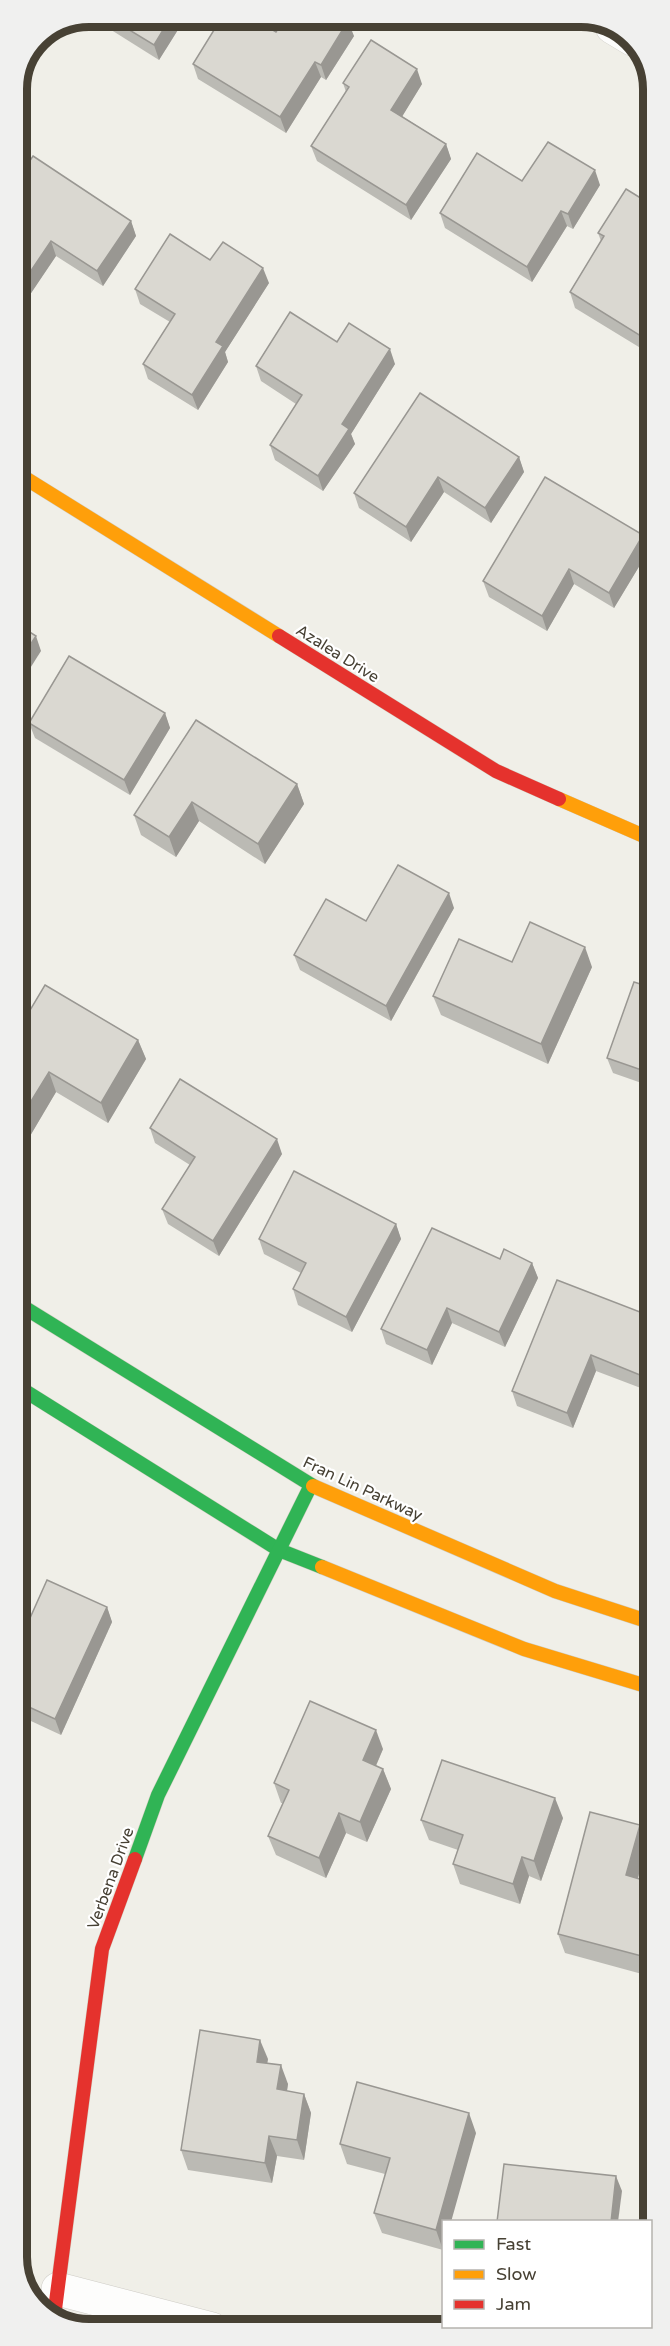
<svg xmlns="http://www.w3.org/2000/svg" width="670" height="2346" font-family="'Varela Round',sans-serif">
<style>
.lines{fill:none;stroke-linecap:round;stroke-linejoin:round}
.street-casing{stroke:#ceccc6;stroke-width:34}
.fast-casing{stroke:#d0ccbf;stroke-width:15}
.slow-casing{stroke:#d0ccbf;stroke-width:15}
.jam-casing{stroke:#d0ccbf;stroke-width:15}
.street{stroke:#fdfdfc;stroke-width:33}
.fast{stroke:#30b455;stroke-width:14}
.slow{stroke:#ff9f0a;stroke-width:14}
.jam{stroke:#e5322d;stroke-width:14}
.wall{fill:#bbbab4}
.shaded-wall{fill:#999792}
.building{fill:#dad8d1;stroke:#999792;stroke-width:1.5}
.labels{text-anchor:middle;stroke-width:4.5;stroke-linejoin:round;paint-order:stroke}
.street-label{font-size:16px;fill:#474134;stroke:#fff}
.rim{fill:none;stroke:#474134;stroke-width:8}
</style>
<rect width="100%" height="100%" fill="#f0efe8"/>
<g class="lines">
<g class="street-casing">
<g id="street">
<polyline points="612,27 632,39"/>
<polyline points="58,2289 212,2329"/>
</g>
</g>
<g class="fast-casing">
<g id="fast">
<polyline points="17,1303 313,1486"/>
<polyline points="17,1386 279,1550 322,1567"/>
<polyline points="135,1859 158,1795 311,1485"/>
</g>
</g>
<g class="slow-casing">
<g id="slow">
<polyline points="17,473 279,636"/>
<polyline points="559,799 653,840"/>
<polyline points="313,1486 555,1591 653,1623"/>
<polyline points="322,1567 524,1649 653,1688"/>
</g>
</g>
<g class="jam-casing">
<g id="jam">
<polyline points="279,636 496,771 559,799"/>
<polyline points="54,2317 102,1949 135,1859"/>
</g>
</g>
<use href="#street" class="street"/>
<use href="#fast" class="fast"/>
<use href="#slow" class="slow"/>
<use href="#jam" class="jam"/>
</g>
<g class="wall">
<polygon points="89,16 186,17 159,60"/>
<polygon points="276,32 354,36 326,80 321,77 286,133 198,79 193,64"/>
<polygon points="343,83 422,84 402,116 446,144 451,159 411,220 317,161 311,146 346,92"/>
<polygon points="17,180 131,221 136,236 103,286 56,256 23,305 17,301"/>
<polygon points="522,181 600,185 573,229 567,226 532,282 445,228 440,213"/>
<polygon points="652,205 652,355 575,308 570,292 601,241 598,233"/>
<polygon points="210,260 269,283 225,352 228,362 198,410 148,379 143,364 170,322 140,304 135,289"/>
<polygon points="337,342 395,364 351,434 355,444 323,491 275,460 270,445 296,404 261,381 256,366"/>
<polygon points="519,457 524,472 491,523 444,492 411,542 359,508 354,493"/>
<polygon points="643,535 649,550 614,608 574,584 547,631 489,597 483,581"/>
<polygon points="652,590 652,613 647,600"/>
<polygon points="165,713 170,728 130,795 35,738 29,723"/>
<polygon points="196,720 297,784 304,804 265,864 199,821 176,857 141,835 134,815"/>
<polygon points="454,908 391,1021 300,970 294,955 366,921"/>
<polygon points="512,962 592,967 548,1064 441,1015 433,996"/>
<polygon points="653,988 653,1087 613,1073 607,1058"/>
<polygon points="17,1032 138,1040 146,1059 108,1123 56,1092 30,1136 17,1129"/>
<polygon points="150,1128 282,1154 219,1256 168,1224 162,1209 190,1165 155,1143"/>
<polygon points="396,1224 401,1239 352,1332 298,1305 293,1289 301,1273 264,1254 259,1239"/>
<polygon points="500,1259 532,1263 538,1278 505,1347 452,1323 432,1365 386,1344 381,1329"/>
<polygon points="653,1317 653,1372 646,1390 596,1371 573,1428 517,1406 512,1391"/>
<polygon points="107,1607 112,1622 61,1735 18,1715 18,1645"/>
<polygon points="383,1749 376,1766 383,1769 391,1789 367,1842 346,1833 326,1878 276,1855 268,1836 283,1803 281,1803 274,1783"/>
<polygon points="563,1818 541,1881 529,1876 520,1904 460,1884 453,1864 458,1850 429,1840 421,1820"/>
<polygon points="647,1845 638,1879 653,1883 653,1977 565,1953 558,1934"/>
<polygon points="268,2059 267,2063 288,2084 287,2091 304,2094 311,2113 304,2160 277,2156 272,2183 188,2170 181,2150"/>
<polygon points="476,2133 444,2222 443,2250 382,2233 374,2213 385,2174 347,2164 340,2144"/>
</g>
<g class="shaded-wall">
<polygon points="171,17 186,17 159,60 154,45"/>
<polygon points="348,21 354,36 326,80 321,65"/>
<polygon points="315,62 321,77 286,133 280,117"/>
<polygon points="417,69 422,84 397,125 391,110"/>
<polygon points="446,144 451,159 411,220 406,205"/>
<polygon points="595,170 600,185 573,229 568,214"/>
<polygon points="561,211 567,226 532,282 527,267"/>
<polygon points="131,221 136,236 103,286 97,271"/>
<polygon points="51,241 56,256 23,305 18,290"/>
<polygon points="263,268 269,283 225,352 228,362 198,410 192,395 216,342"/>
<polygon points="390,349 395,364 351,434 355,444 323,491 318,476 342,424"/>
<polygon points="519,457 524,472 491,523 485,508"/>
<polygon points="438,477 444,492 411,542 406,527"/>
<polygon points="643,535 649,550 614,608 609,593"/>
<polygon points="569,569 574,584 547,631 542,616"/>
<polygon points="36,636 41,651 17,689 17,665"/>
<polygon points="165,713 170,728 130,795 124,780"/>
<polygon points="297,784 304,804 265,864 258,844"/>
<polygon points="192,802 199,821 176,857 169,837"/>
<polygon points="449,893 454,908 391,1021 386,1006"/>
<polygon points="585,947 592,967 548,1064 541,1044"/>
<polygon points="138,1040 146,1059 108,1123 101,1103"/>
<polygon points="49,1072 56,1092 30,1136 22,1116"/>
<polygon points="277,1139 282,1154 219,1256 213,1241"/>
<polygon points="396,1224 401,1239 352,1332 346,1317"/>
<polygon points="532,1263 538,1278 505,1347 499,1332"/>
<polygon points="447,1308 452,1323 432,1365 427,1350"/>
<polygon points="653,1343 653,1372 646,1390 640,1375"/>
<polygon points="591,1355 596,1371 573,1428 567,1413"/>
<polygon points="107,1607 112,1622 61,1735 55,1719"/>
<polygon points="376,1730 383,1749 370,1779 363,1760"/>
<polygon points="383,1769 391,1789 367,1842 360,1822"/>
<polygon points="555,1798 563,1818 541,1881 534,1861"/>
<polygon points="339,1813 346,1833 326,1878 319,1858"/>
<polygon points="640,1825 647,1845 633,1895 626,1875"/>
<polygon points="522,1857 529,1876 520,1904 513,1884"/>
<polygon points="260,2040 268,2059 264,2081 257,2062"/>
<polygon points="281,2065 288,2084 284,2109 277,2089"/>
<polygon points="304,2094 311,2113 304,2160 297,2140"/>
<polygon points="469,2113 476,2133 451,2222 444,2222 443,2250 436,2230"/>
<polygon points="269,2136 277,2156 272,2183 265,2163"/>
<polygon points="616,2176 622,2191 618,2222 611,2222"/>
</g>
<g class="building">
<polygon points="108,17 171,17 154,45"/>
<polygon points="222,17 251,17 276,32 286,17 341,17 348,21 321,65 315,62 280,117 193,64"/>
<polygon points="371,40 417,69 391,110 446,144 406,205 311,146 349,87 343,83"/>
<polygon points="548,142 595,170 568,214 561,211 527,267 440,213 477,153 522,181"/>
<polygon points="33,156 131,221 97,271 51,241 18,290 17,289 17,180"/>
<polygon points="626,189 652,205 652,252 648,258 652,260 652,343 570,292 604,236 598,233"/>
<polygon points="170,234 210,260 223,242 263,268 216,342 223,346 192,395 143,364 175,314 135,289"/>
<polygon points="290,312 337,342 349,323 390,349 342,424 349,429 318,476 270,445 302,395 256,366"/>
<polygon points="420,393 519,457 485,508 438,477 406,527 354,493"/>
<polygon points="545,477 643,535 609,593 569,569 542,616 483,581"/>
<polygon points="652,590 652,602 647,600"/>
<polygon points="17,624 36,636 17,665"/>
<polygon points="69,656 165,713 124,780 29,723"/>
<polygon points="196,720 297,784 258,844 192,802 169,837 134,815"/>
<polygon points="398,865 449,893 386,1006 294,955 326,899 366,921"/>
<polygon points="530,922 585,947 541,1044 433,996 459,939 512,962"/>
<polygon points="634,982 653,988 653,1074 607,1058"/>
<polygon points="45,985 138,1040 101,1103 49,1072 22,1116 17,1113 17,1032"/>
<polygon points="180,1079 277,1139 213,1241 162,1209 195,1157 150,1128"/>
<polygon points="294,1171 396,1224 346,1317 293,1289 306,1263 259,1239"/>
<polygon points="432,1228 500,1259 504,1249 532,1263 499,1332 447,1308 427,1350 381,1329"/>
<polygon points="557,1280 653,1317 653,1343 640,1375 591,1355 567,1413 512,1391"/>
<polygon points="653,1432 653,1441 650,1439"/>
<polygon points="47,1580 107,1607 55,1719 18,1702 18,1645"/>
<polygon points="310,1701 376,1730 363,1760 383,1769 360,1822 339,1813 319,1858 268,1836 289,1790 274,1783"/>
<polygon points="442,1760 555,1798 534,1861 522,1857 513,1884 453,1864 463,1835 421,1820"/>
<polygon points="590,1812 640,1825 626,1875 653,1883 653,1959 558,1934"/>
<polygon points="200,2030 260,2040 257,2062 281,2065 277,2089 304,2094 297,2140 269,2136 265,2163 181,2150"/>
<polygon points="357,2082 469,2113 436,2230 374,2213 390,2158 340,2144"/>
<polygon points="504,2164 616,2176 611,2222 497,2222"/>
</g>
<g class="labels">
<g class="street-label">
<text transform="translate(338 653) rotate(32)" y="6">Azalea Drive</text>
<text transform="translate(363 1488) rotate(25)" y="6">Fran Lin Parkway</text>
<text transform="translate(110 1878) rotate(-70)" y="6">Verbena Drive</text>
</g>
</g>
<path d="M0 0H670V2346H0ZM89 27H581A62 62 0 0 1 643 89V2257A62 62 0 0 1 581 2319H89A62 62 0 0 1 27 2257V89A62 62 0 0 1 89 27Z" fill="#f0f0ef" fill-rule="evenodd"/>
<path class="rim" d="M89 27H581A62 62 0 0 1 643 89V2257A62 62 0 0 1 581 2319H89A62 62 0 0 1 27 2257V89A62 62 0 0 1 89 27Z"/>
<rect x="442" y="2220" width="210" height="108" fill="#ffffff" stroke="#b5b3ae" stroke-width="1.5"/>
<rect x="454" y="2240" width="30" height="9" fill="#30b455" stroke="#b5b3ae" stroke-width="1.5"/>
<text x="496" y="2250" font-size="18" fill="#474134">Fast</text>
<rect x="454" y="2270" width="30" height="9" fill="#ff9f0a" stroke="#b5b3ae" stroke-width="1.5"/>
<text x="496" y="2280" font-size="18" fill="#474134">Slow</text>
<rect x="454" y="2300" width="30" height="9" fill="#e5322d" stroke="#b5b3ae" stroke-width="1.5"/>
<text x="496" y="2310" font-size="18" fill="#474134">Jam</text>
</svg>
